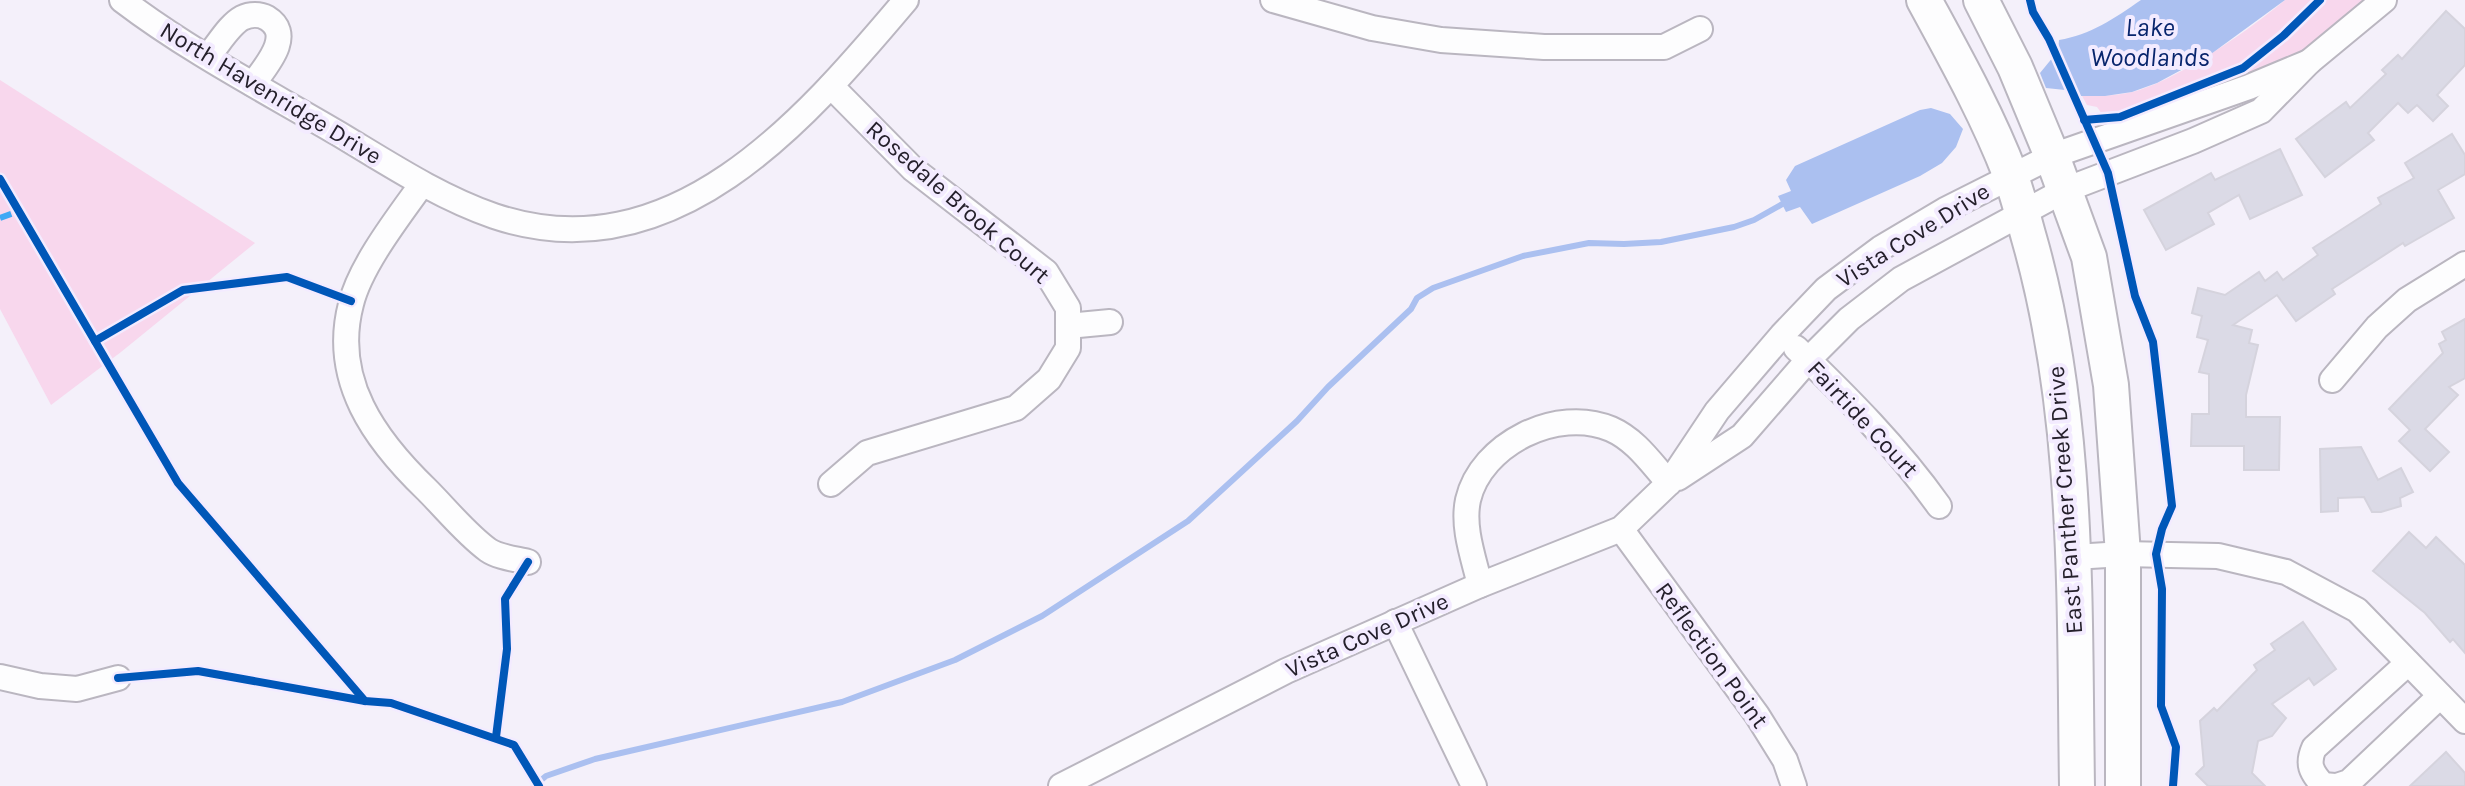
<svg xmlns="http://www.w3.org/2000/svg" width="2465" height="786" font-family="Karla,sans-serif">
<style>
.green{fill:#f8d7ed}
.water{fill:#abc0f0}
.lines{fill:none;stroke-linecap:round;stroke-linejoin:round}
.stream{stroke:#abc0f0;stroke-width:6}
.building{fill:#dbdae6;stroke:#d5d3dd;stroke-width:2}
.street-casing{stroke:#bab6c0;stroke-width:28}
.secondary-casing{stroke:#bab6c0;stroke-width:38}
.street{stroke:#fdfdfe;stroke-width:24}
.secondary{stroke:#fdfdfe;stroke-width:34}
.quiet{stroke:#3fa9f5;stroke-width:6;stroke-dasharray:12 6;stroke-linecap:butt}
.cycleway-casing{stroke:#f3ebff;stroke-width:13}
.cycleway{stroke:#0057b8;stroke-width:8}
.labels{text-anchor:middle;stroke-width:8;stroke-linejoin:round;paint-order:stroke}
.street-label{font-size:24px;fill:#25202c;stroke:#f3ebff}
.water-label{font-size:26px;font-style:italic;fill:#08256d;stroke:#f3ebff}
</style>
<rect width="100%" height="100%" fill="#f4f0fa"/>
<g class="green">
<path d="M2285,0H2370L2307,49L2264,73L2108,128L2107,121L2097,107L2087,105L2082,96C2099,96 2116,96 2132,92C2175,82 2251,29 2285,0Z"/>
<polygon points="0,80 255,243 121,352 51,405 0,309"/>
</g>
<g class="water">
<path d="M2141,0H2285L2211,54L2157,83L2132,92L2105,96H2076L2065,90L2046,88L2040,73L2058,51L2059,40C2090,35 2115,18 2141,0Z"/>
<polygon points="1931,108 1950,114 1963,129 1956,147 1942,163 1920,176 1812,224 1800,207 1786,212 1778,196 1791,191 1786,180 1795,166 1920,110"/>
</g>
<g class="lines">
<polyline class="stream" points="534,786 546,776 595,759 842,702 955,660 1042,616 1188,521 1297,421 1328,387 1411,309 1417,298 1433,288 1523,256 1589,243 1624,244 1661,242 1734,227 1754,220 1786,202"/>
</g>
<g class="building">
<polygon points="2446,11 2465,29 2465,65 2437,95 2448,106 2433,121 2417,105 2408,113 2398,103 2368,133 2374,140 2325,177 2296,139 2346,102 2350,108 2386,74 2382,70 2398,55 2402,59"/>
<polygon points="2452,134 2465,155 2465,174 2438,190 2454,218 2405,246 2403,243 2332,289 2335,294 2296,321 2277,295 2233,325 2252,330 2249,343 2258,345 2246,395 2246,417 2280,417 2279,470 2244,470 2244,446 2191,446 2192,414 2209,414 2209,374 2199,372 2208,340 2197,337 2202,316 2192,313 2198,288 2225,295 2259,272 2265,281 2277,272 2283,280 2318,255 2313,248 2381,204 2378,198 2414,178 2405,163"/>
<polygon points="2280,149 2302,195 2250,219 2239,195 2208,213 2214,224 2166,250 2144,210 2211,173 2215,180"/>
<polygon points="2465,319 2465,378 2449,387 2458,395 2425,429 2449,452 2430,471 2399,441 2410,430 2389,409 2443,353 2439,344 2446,340 2442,332"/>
<polygon points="2361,447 2378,480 2401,468 2413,492 2400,498 2401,506 2381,512 2372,512 2364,497 2338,498 2338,511 2321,512 2320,449"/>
<polygon points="2409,532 2426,548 2436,537 2465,565 2465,653 2453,639 2450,642 2425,613 2373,571"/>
<polygon points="2303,622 2336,669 2314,685 2309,678 2272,704 2286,718 2272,736 2258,741 2252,773 2265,786 2208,786 2196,774 2204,766 2200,721 2214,708 2217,711 2257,670 2254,665 2275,650 2271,644"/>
<polygon points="2446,752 2465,773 2465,786 2410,786"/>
</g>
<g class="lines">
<g class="street-casing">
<g id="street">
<path d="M122,0C189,51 266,91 339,134C389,164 439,197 494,216C672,276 804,121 906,0"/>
<polyline points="1273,0 1372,28 1441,40 1544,47 1664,47 1700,29"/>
<path d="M208,56C218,45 229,25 242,18C250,14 260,14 267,18C295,35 265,67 253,84"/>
<path d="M422,184C399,216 360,266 351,304C331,380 375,440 427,490C446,509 466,534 488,550C498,557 516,559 528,562"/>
<polyline points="1068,326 1110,322"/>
<path d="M1796,348C1848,398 1897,447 1939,506"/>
<polyline points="2332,380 2377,327 2407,300 2465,264"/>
<polyline points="1678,478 1742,436 1808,360 1849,319 1901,279 2065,190 2193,141 2261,111 2309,62 2384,0"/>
<polyline points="831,484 867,453 1016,408 1049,379 1068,348 1068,308 1046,272 913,169 831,86"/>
<polyline points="1621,529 1757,715 1785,760 1794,786"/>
<polyline points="2074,557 2123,554 2218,556 2286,572 2357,610 2465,721"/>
<path d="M1480,585C1474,559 1462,528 1468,500C1481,444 1557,406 1611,429C1636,440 1651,463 1669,483"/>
<polyline points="1395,622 1474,786"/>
<polyline points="0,677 40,686 77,689 118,678"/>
<polyline points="1061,786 1286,671 1480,585 1621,529 1669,483 1717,411 1782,335 1826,289 1881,248 1945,210 2052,156 2249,87 2309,62"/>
<path d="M2335,786L2323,785C2311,772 2307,764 2314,748L2408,663"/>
<polyline points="2337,786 2349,782 2440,696"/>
</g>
</g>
<g class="secondary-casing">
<g id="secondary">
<path d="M1924,0C1955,57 1987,114 2010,174C2018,195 2023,217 2029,238C2080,416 2074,603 2077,786"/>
<polyline points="1981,0 2015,67 2052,156 2089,257 2111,385 2123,554 2123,786"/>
</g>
</g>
<use href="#street" class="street"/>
<use href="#secondary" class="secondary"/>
<polyline class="quiet" points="0,218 19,211"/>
<g class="cycleway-casing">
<g id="cycleway">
<polyline points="2030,0 2033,12 2049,39 2108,173 2135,296 2153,342 2172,506 2162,529 2156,554 2162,589 2161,706 2176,747 2173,786"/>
<polyline points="2084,120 2120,117 2243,68 2283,36 2320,0"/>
<polyline points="0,179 178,483 365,701"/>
<polyline points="95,341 183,290 287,277 351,301"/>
<polyline points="118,678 198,671 365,701 391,703 514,745 539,786"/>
<polyline points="496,737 507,649 505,599 528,562"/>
</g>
</g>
<use href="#cycleway" class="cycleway"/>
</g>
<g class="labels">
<g class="street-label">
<text transform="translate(271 93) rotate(31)" y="8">North Havenridge Drive</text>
<text transform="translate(958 202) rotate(41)" y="8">Rosedale Brook Court</text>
<text transform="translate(1913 235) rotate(-32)" y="8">Vista Cove Drive</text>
<text transform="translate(1863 419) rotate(47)" y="8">Fairtide Court</text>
<text transform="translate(2065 500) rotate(-94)" y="8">East Panther Creek Drive</text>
<text transform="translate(1367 635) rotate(-24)" y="8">Vista Cove Drive</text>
<text transform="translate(1712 655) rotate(54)" y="8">Reflection Point</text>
</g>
<g class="water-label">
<text x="2150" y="36">Lake<tspan x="2150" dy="30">Woodlands</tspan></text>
</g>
</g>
</svg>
